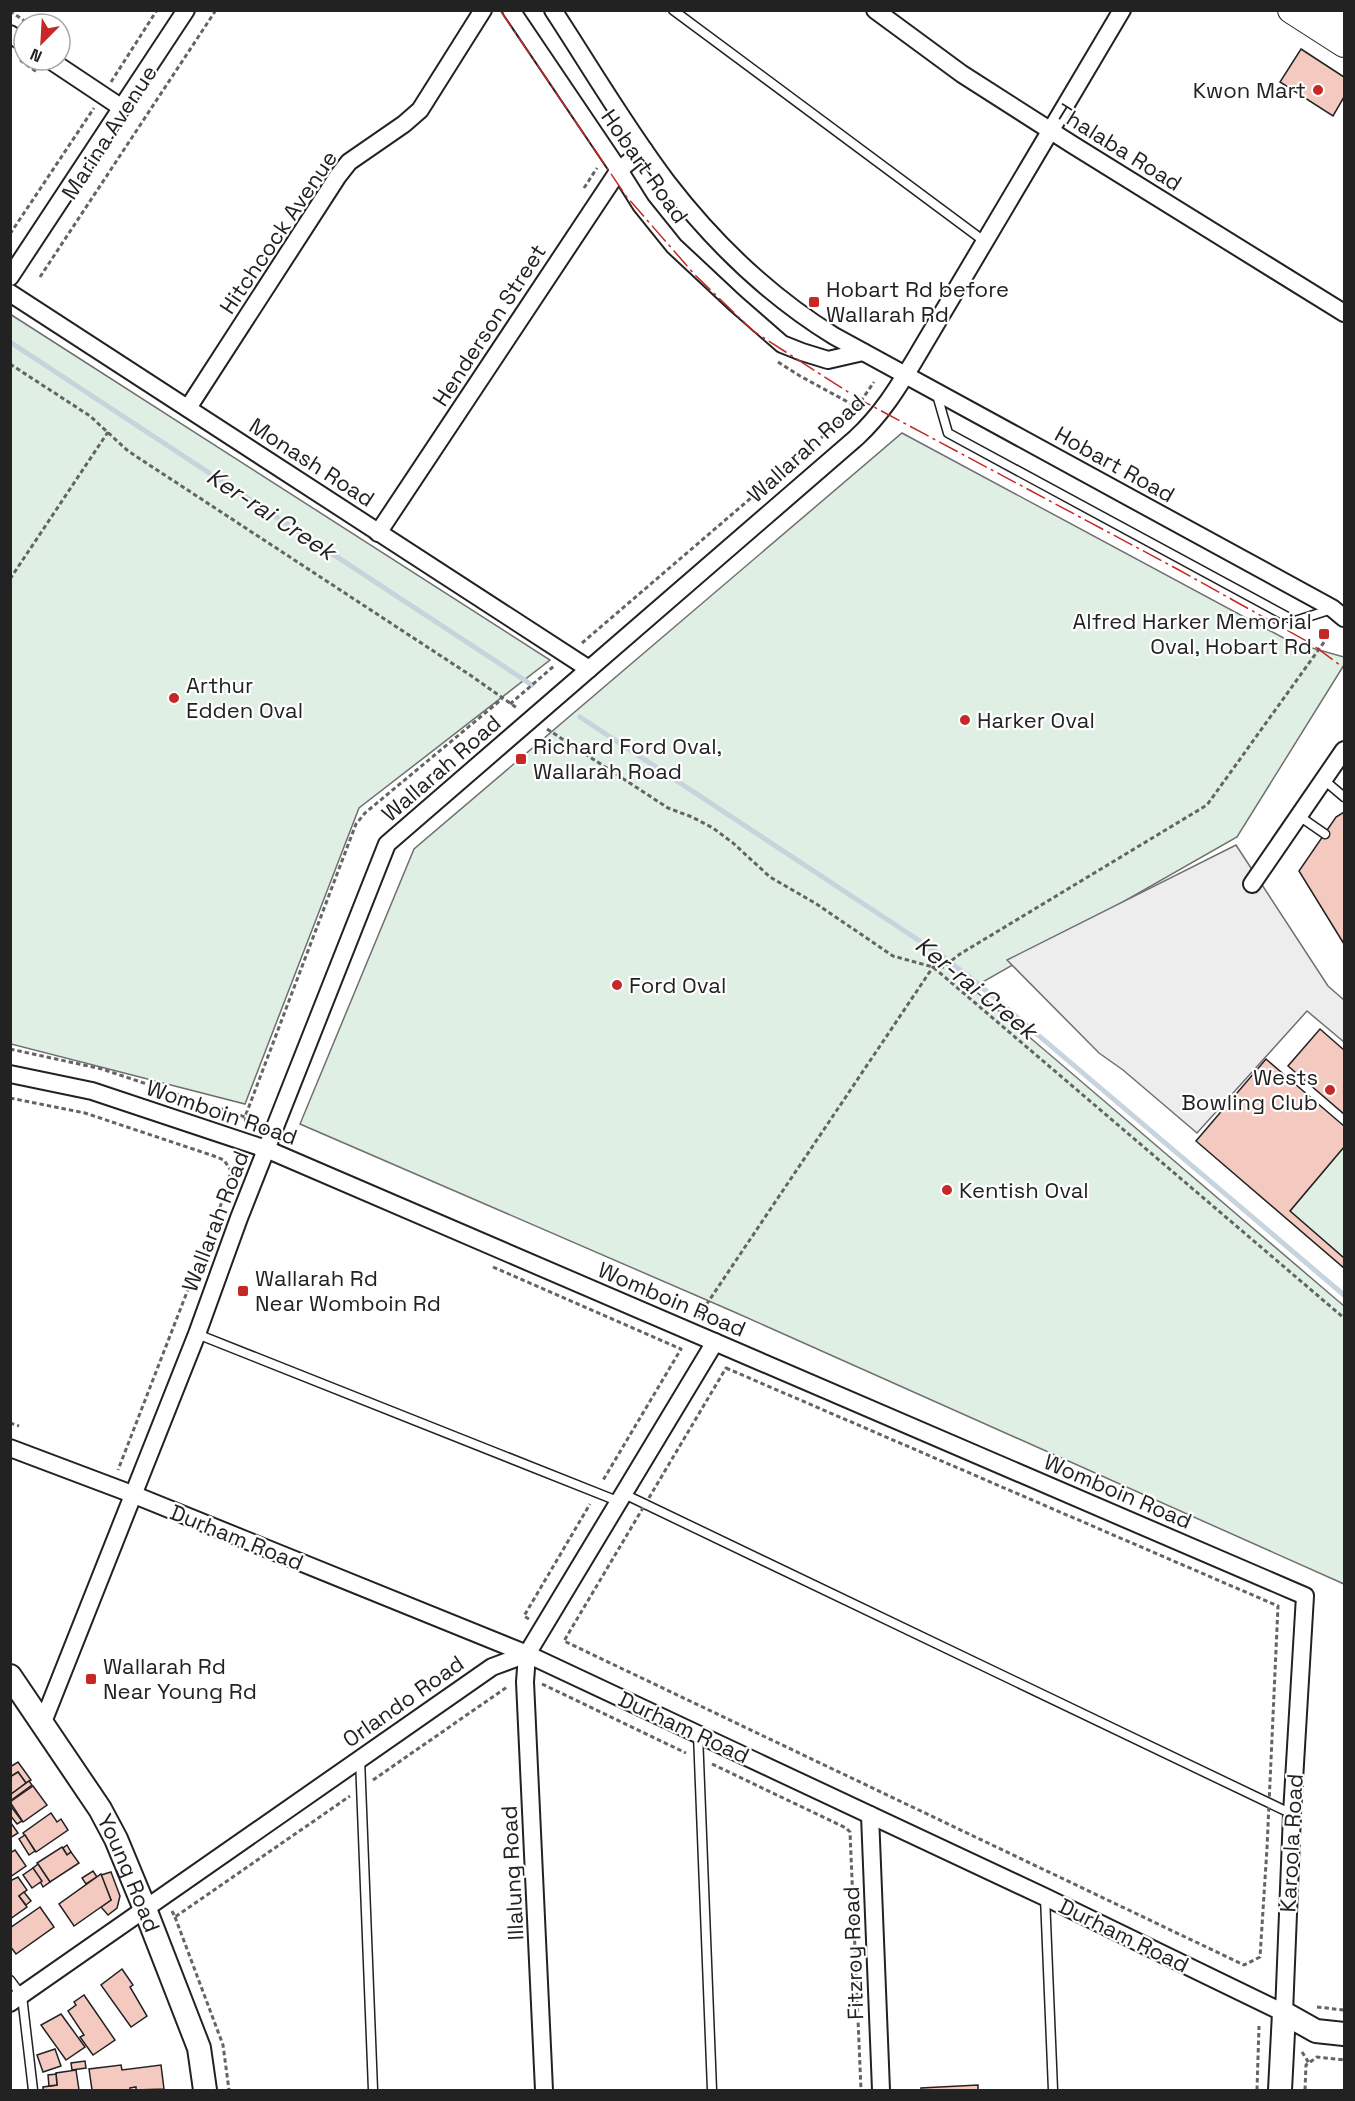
<svg xmlns="http://www.w3.org/2000/svg" width="1355" height="2101" font-family="'Space Grotesk',sans-serif">
<style>
.green{fill:#e0efe3;stroke:#6f6f6f;stroke-width:1.5}
.parking{fill:#ededed;stroke:#6f6f6f;stroke-width:1.5}
.lines{fill:none;stroke-linecap:round;stroke-linejoin:round}
.stream{stroke:#c7d3dd;stroke-width:5}
.building{fill:#f3c9c0;stroke:#222;stroke-width:1.5}
.lane-casing{stroke:#222;stroke-width:11}
.street-casing{stroke:#222;stroke-width:20}
.secondary-casing{stroke:#222;stroke-width:26}
.primary-casing{stroke:#222;stroke-width:28}
.path{stroke:#646464;stroke-width:3;stroke-dasharray:4.5 3;stroke-linecap:butt}
.lane{stroke:#fff;stroke-width:8}
.street{stroke:#fff;stroke-width:16}
.secondary{stroke:#fff;stroke-width:22}
.primary{stroke:#fff;stroke-width:26}
.power{stroke:#c62828;stroke-width:1.5;stroke-dasharray:21 4.5 3 4.5;stroke-linecap:butt}
.poi-dot{fill:#c62828;stroke:#fff;stroke-width:2}
.labels{text-anchor:middle;stroke-width:4.5;stroke-linejoin:round;paint-order:stroke}
.poi-label{font-size:22px;fill:#222;stroke:#fff;text-anchor:start}
.street-label{font-size:22px;fill:#222;stroke:#fff}
.water-label{font-size:24px;font-style:italic;fill:#222;stroke:#fff}
</style>
<rect width="100%" height="100%" fill="#fff"/>
<g class="green">
<polygon points="10,314 550,660 359,808 245,1104 11,1044"/>
<polygon points="902,433 1291,642 1344,657 1344,665 1237,837 972,988 1344,1306 1344,1584 732,1311 300,1124 414,849"/>
<polygon points="1344,1147 1344,1258 1290,1211"/>
</g>
<polygon class="parking" points="1236,845 1328,986 1344,1000 1344,1042 1307,1011 1197,1133 1123,1070 1099,1053 1007,960"/>
<g class="lines">
<g class="stream">
<polyline points="10,342 532,685"/>
<polyline points="580,717 941,955 978,984 1344,1295"/>
</g>
</g>
<g class="building">
<polygon points="1301,49 1344,77 1344,97 1333,116 1280,82"/>
<polygon points="1344,812 1344,944 1299,871 1336,817"/>
<polygon points="1320,1029 1344,1050 1344,1114 1288,1066"/>
<polygon points="1266,1059 1344,1126 1344,1147 1290,1211 1344,1258 1344,1268 1196,1141"/>
<polygon points="18,1762 31,1780 26,1783 18,1772 10,1777 10,1767"/>
<polygon points="18,1772 26,1783 10,1795 10,1777"/>
<polygon points="29,1781 32,1785 10,1801 10,1795"/>
<polygon points="33,1786 47,1805 23,1822 10,1802"/>
<polygon points="10,1805 22,1821 17,1824 10,1815"/>
<polygon points="51,1813 57,1822 61,1819 68,1830 36,1852 23,1833"/>
<polygon points="11,1823 18,1833 10,1838 10,1824"/>
<polygon points="25,1835 35,1851 29,1855 19,1839"/>
<polygon points="67,1845 71,1852 67,1855 63,1848"/>
<polygon points="62,1847 67,1855 71,1852 79,1863 50,1882 37,1863"/>
<polygon points="15,1850 26,1866 10,1877 10,1853"/>
<polygon points="38,1864 50,1882 43,1887 33,1868"/>
<polygon points="33,1868 42,1881 32,1888 23,1875"/>
<polygon points="93,1871 97,1877 86,1884 82,1878"/>
<polygon points="111,1872 120,1896 117,1908 108,1915 101,1907 111,1900 101,1875"/>
<polygon points="101,1874 111,1900 74,1926 59,1904"/>
<polygon points="18,1877 27,1890 19,1896 27,1907 10,1919 10,1881"/>
<polygon points="24,1892 31,1901 26,1905 19,1896"/>
<polygon points="40,1907 54,1927 16,1954 10,1946 10,1928"/>
<polygon points="122,1969 133,1985 130,1987 147,2016 131,2027 101,1985"/>
<polygon points="84,1995 115,2040 93,2055 80,2037 84,2035 68,2011 76,2005 74,2002"/>
<polygon points="61,2014 85,2047 66,2060 41,2025"/>
<polygon points="55,2049 61,2066 43,2072 37,2055"/>
<polygon points="85,2061 86,2068 72,2070 71,2063"/>
<polygon points="121,2065 122,2070 161,2065 164,2089 136,2090 136,2087 130,2088 130,2090 92,2090 89,2069"/>
<polygon points="76,2070 79,2090 43,2090 43,2087 57,2085 56,2073"/>
<polygon points="56,2074 57,2085 49,2086 48,2075"/>
<polygon points="978,2085 978,2090 921,2090 921,2088"/>
</g>
<g class="lines">
<g class="lane-casing">
<g id="lane">
<polyline points="673,10 984,241"/>
<polyline points="937,395 948,433 1295,621 1332,609"/>
<polyline points="1324,780 1344,797"/>
<polyline points="1299,816 1325,834"/>
<polyline points="197,1334 620,1502"/>
<polyline points="624,1494 1292,1814"/>
<polyline points="698,1734 712,2090"/>
<polyline points="360,1759 373,2090"/>
<polyline points="1045,1897 1053,2090"/>
<polyline points="10,1980 22,1996 33,2090"/>
</g>
</g>
<g class="street-casing">
<g id="street">
<polyline points="511,10 619,170 641,205 674,246 735,303 782,344 802,352 828,360 863,352"/>
<path d="M553,10C591,68 626,128 667,182C714,243 769,296 834,336L1332,608L1344,618"/>
<polyline points="875,10 962,74 1073,145 1344,313"/>
<polyline points="10,34 24,43"/>
<polyline points="50,60 122,108"/>
<polyline points="10,277 186,10"/>
<polyline points="10,293 589,669"/>
<polyline points="188,408 338,176 349,162 404,124 420,110 483,10"/>
<polyline points="378,533 619,170 644,150"/>
<polyline points="1252,884 1344,750"/>
<polyline points="10,1074 92,1091 266,1149 1305,1596 1292,1814 1284,2013 1045,1897 527,1654 132,1494 10,1448"/>
<polyline points="527,1654 525,1682 544,2090"/>
<path d="M43,1722L197,1334L239,1218L387,844L856,438C881,415 897,389 914,361L1122,10"/>
<polyline points="870,1815 881,2090"/>
<polyline points="10,2003 492,1667 527,1654 715,1342"/>
</g>
</g>
<g class="secondary-casing">
<g id="secondary">
<path id="s1" d="M10,1676L100,1809L116,1839L145,1909L199,2048L205,2090"/>
<polyline points="1280,2090 1284,2013 1316,2031 1344,2034"/>
</g>
</g>
<g class="primary-casing">
<g id="primary">
<polyline points="1291,10 1344,44"/>
<polyline points="1330,10 1344,20"/>
</g>
</g>
<g class="path">
<polyline points="10,11 26,22"/>
<polyline points="20,60 37,72"/>
<polyline points="111,82 157,10"/>
<polyline points="584,188 597,168"/>
<polyline points="10,234 94,108"/>
<polyline points="40,277 216,10"/>
<polyline points="778,362 800,376 857,407 874,382"/>
<polyline points="10,364 90,416 128,451 470,675 517,708"/>
<polyline points="10,579 108,432"/>
<polyline points="582,643 857,407"/>
<polyline points="510,704 554,666"/>
<polyline points="547,729 668,808 692,817 713,828 733,843 770,877 815,903 893,956 933,967 1344,1318"/>
<polyline points="10,1049 102,1069 245,1117"/>
<polyline points="10,1098 85,1113 214,1156 224,1160 231,1171 225,1194 118,1470"/>
<polyline points="246,1122 245,1117 356,824 365,813 502,699"/>
<polyline points="493,1267 681,1349 602,1482"/>
<polyline points="698,1317 933,967 943,967 960,954 1207,805 1327,638"/>
<polygon points="726,1368 1278,1606 1267,1848 1260,1957 1244,1965 564,1641"/>
<polyline points="10,1423 19,1426"/>
<polyline points="529,1619 524,1616 590,1504"/>
<polyline points="542,1684 686,1753"/>
<polyline points="712,1764 846,1828 850,1832 861,2090"/>
<polyline points="373,1780 507,1687"/>
<polyline points="172,1911 175,1917 350,1796"/>
<polyline points="175,1917 223,2045 229,2090"/>
<polyline points="1317,2007 1344,2010"/>
<polyline points="1302,2052 1309,2063"/>
<polyline points="1257,2090 1259,2026"/>
<polyline points="1305,2090 1306,2065 1317,2057 1344,2060"/>
</g>
<use href="#lane" class="lane"/>
<use href="#street" class="street"/>
<use href="#secondary" class="secondary"/>
<use href="#primary" class="primary"/>
<polyline class="power" points="500,10 626,196 695,275 753,331 859,399 1179,570 1310,643 1344,668"/>
</g>
<g class="poi-dot">
<circle cx="1318" cy="90" r="6"/>
<rect x="808" y="296" width="12" height="12" rx="3"/>
<rect x="1318" y="628" width="12" height="12" rx="3"/>
<circle cx="174" cy="698" r="6"/>
<circle cx="965" cy="720" r="6"/>
<rect x="515" y="753" width="12" height="12" rx="3"/>
<circle cx="617" cy="985" r="6"/>
<circle cx="1330" cy="1090" r="6"/>
<circle cx="947" cy="1190" r="6"/>
<rect x="237" y="1285" width="12" height="12" rx="3"/>
<rect x="85" y="1673" width="12" height="12" rx="3"/>
</g>
<g class="labels">
<g class="poi-label">
<text x="1306" y="98" text-anchor="end">Kwon Mart</text>
<text x="826" y="297">Hobart Rd before<tspan x="826" dy="25">Wallarah Rd</tspan></text>
<text x="1312" y="629" text-anchor="end">Alfred Harker Memorial<tspan x="1312" dy="25">Oval, Hobart Rd</tspan></text>
<text x="186" y="693">Arthur<tspan x="186" dy="25">Edden Oval</tspan></text>
<text x="977" y="728">Harker Oval</text>
<text x="533" y="754">Richard Ford Oval,<tspan x="533" dy="25">Wallarah Road</tspan></text>
<text x="629" y="993">Ford Oval</text>
<text x="1318" y="1085" text-anchor="end">Wests<tspan x="1318" dy="25">Bowling Club</tspan></text>
<text x="959" y="1198">Kentish Oval</text>
<text x="255" y="1286">Wallarah Rd<tspan x="255" dy="25">Near Womboin Rd</tspan></text>
<text x="103" y="1674">Wallarah Rd<tspan x="103" dy="25">Near Young Rd</tspan></text>
</g>
<g class="street-label">
<text transform="translate(109 132) rotate(-57)" y="8">Marina Avenue</text>
<text transform="translate(1119 147) rotate(32)" y="8">Thalaba Road</text>
<text transform="translate(645 166) rotate(55)" y="8">Hobart Road</text>
<text transform="translate(278 232) rotate(-56)" y="8">Hitchcock Avenue</text>
<text transform="translate(489 325) rotate(-57)" y="8">Henderson Street</text>
<text transform="translate(806 448) rotate(-42)" y="8">Wallarah Road</text>
<text transform="translate(312 462) rotate(33)" y="8">Monash Road</text>
<text transform="translate(1115 464) rotate(29)" y="8">Hobart Road</text>
<text transform="translate(441 768) rotate(-41)" y="8">Wallarah Road</text>
<text transform="translate(222 1112) rotate(19)" y="8">Womboin Road</text>
<text transform="translate(215 1221) rotate(-69)" y="8">Wallarah Road</text>
<text transform="translate(672 1299) rotate(23)" y="8">Womboin Road</text>
<text transform="translate(1118 1491) rotate(23)" y="8">Womboin Road</text>
<text transform="translate(237 1537) rotate(22)" y="8">Durham Road</text>
<text transform="translate(403 1701) rotate(-35)" y="8">Orlando Road</text>
<text transform="translate(684 1727) rotate(25)" y="8">Durham Road</text>
<text transform="translate(1291 1843) rotate(-87)" y="8">Karoola Road</text>
<text transform="translate(512 1873) rotate(-93)" y="8">Illalung Road</text>
<text dy="8" stroke="none"><textPath href="#s1" startOffset="231">Young Road</textPath></text>
<text transform="translate(1124 1935) rotate(26)" y="8">Durham Road</text>
<text transform="translate(853 1953) rotate(-92)" y="8">Fitzroy Road</text>
</g>
<g class="water-label">
<text transform="translate(271 514) rotate(33)" y="8">Ker-rai Creek</text>
<text transform="translate(976 988) rotate(39)" y="8">Ker-rai Creek</text>
</g>
</g>
<rect width="1355" height="2101" fill="none" stroke="#222222" stroke-width="24"/>
<g transform="translate(42 42) rotate(204)"><circle r="28" fill="#ffffff" stroke="#a7a7a7" stroke-width="1.5"/>
<path d="M0-4.5L10 22L0 15L-10 22Z" fill="#c62828"/>
<text y="-9" font-size="16" font-weight="bold" text-anchor="middle" fill="#222222">N</text>
</g>
</svg>
